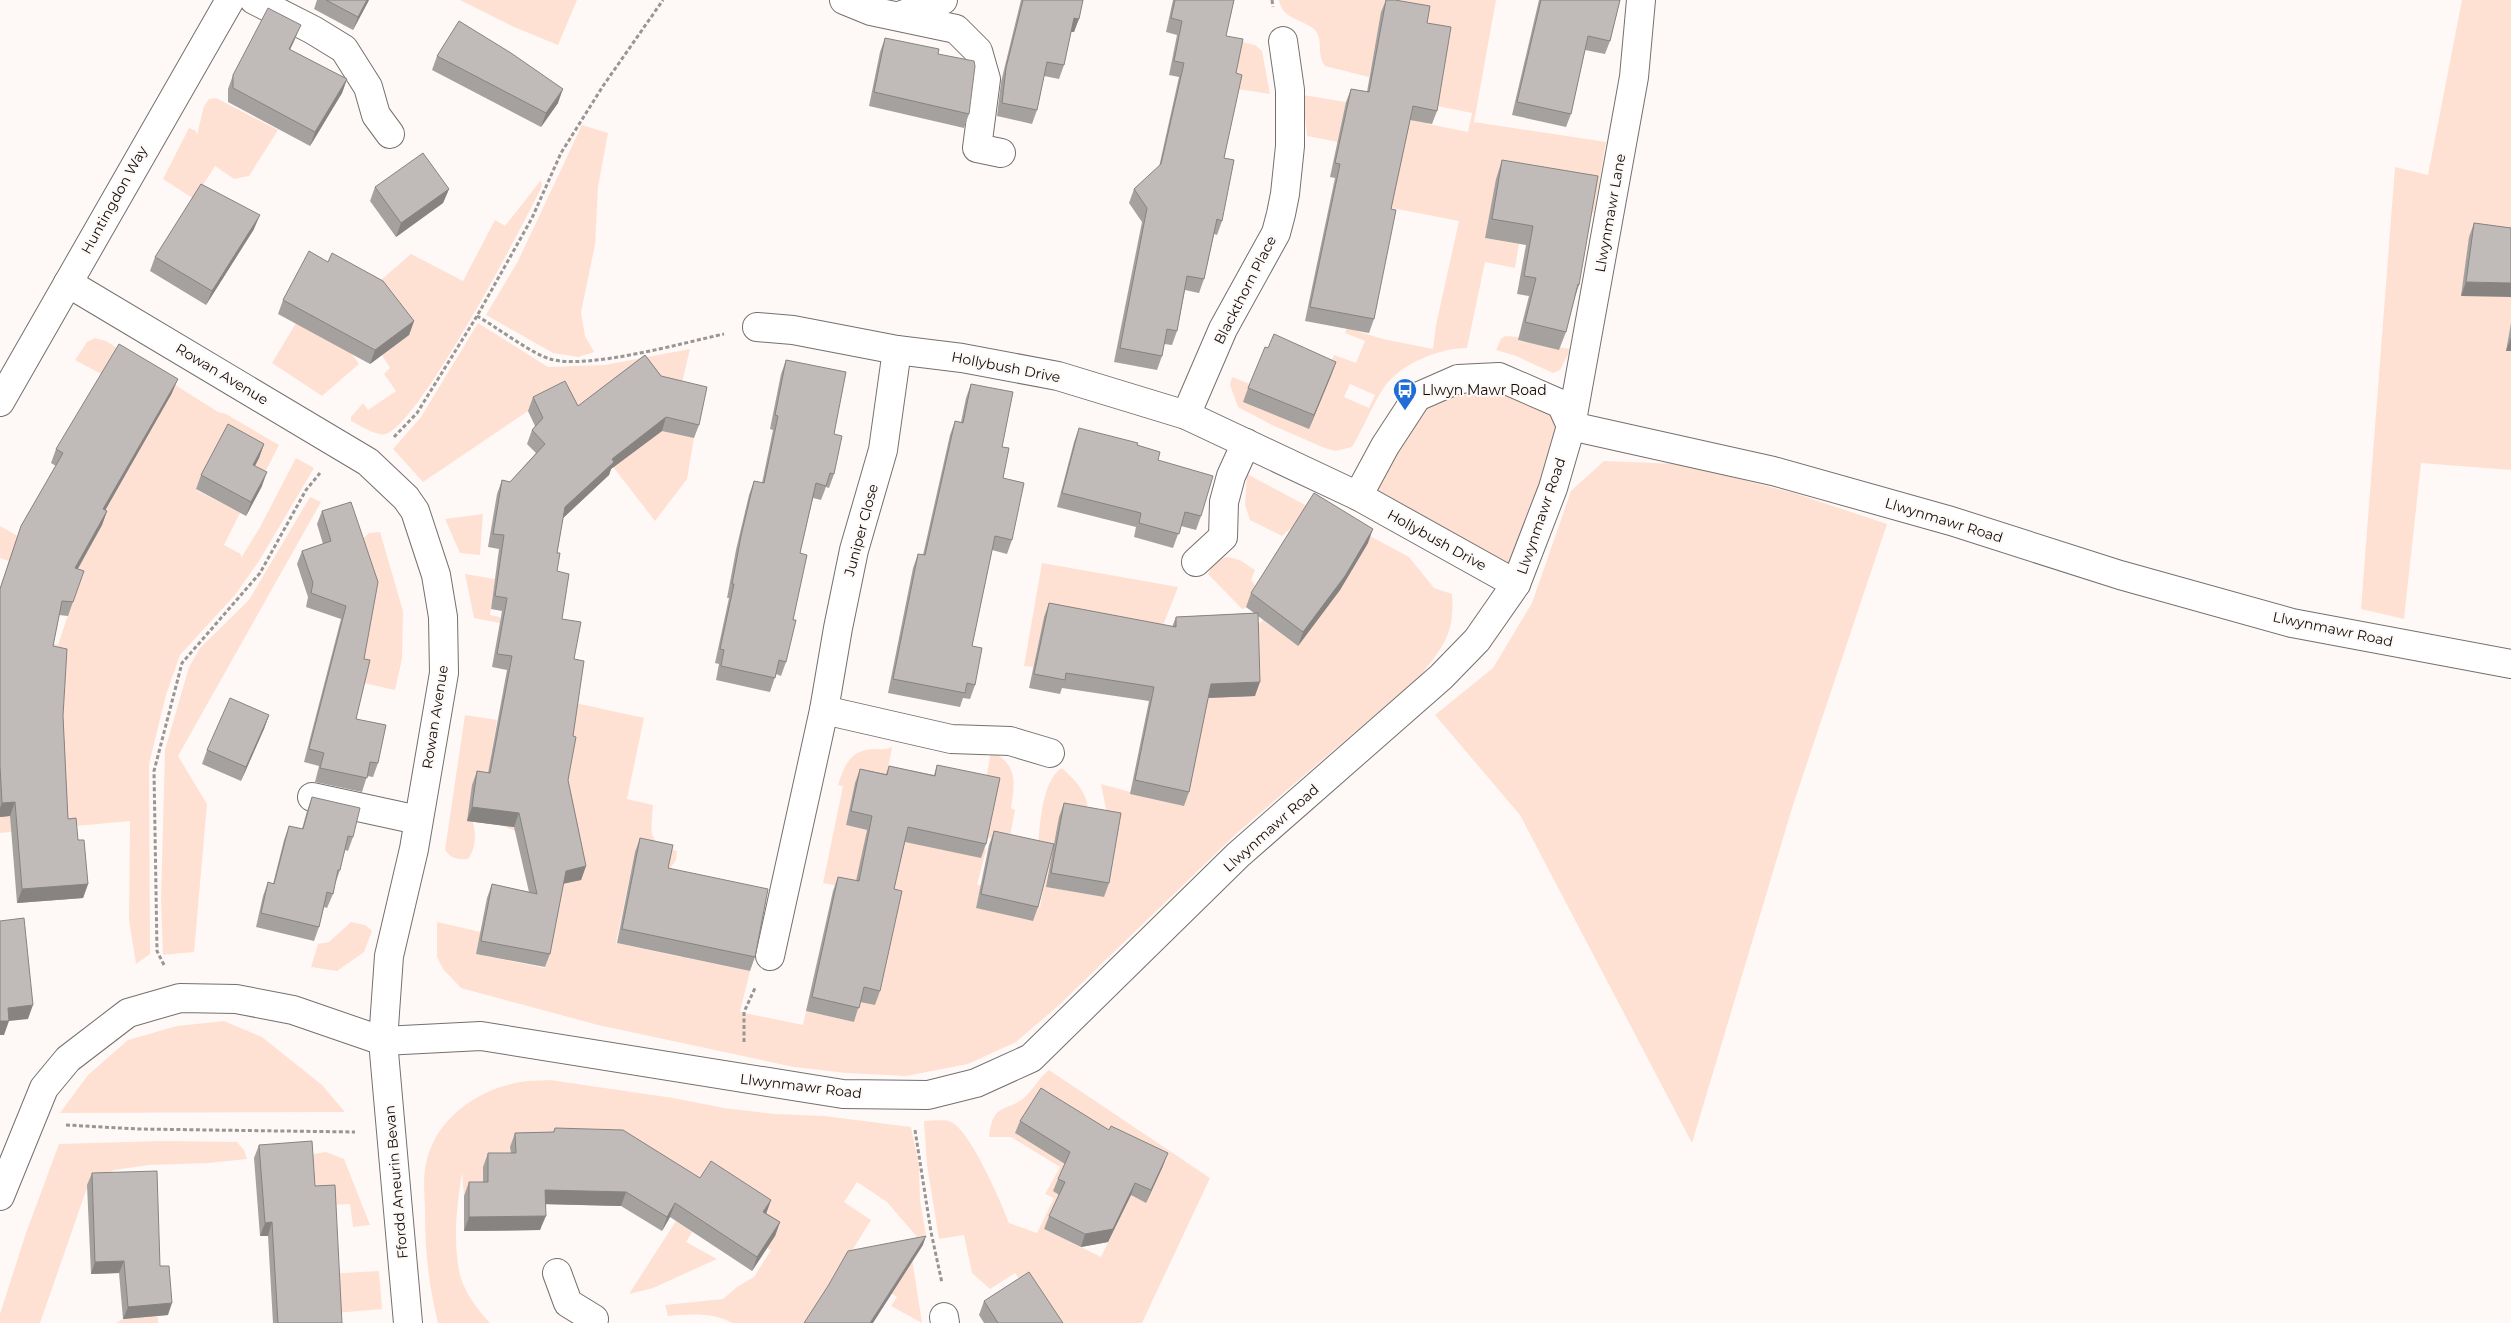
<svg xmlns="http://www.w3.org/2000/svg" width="2511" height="1323" font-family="Montserrat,sans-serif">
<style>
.green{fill:#fee1d3;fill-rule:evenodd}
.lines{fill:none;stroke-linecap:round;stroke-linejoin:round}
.street-casing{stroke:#74706d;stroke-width:30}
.secondary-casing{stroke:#74706d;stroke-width:30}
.path{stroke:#999593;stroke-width:3;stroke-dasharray:4 2.5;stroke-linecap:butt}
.street{stroke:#fff;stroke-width:28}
.secondary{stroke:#fff;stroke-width:28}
.wall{fill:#a5a19e}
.shaded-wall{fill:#868381}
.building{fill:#c0bbb8;stroke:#868381}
.labels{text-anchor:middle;stroke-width:4;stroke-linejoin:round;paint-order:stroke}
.street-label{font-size:14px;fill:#0d0b0a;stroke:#fef9f6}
.poi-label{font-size:14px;fill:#0d0b0a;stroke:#fef9f6;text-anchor:start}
</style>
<rect width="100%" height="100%" fill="#fef9f6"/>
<g class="green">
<polygon points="460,0 577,0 558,45 514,27"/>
<path d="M1279,0H1496L1474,122L1606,142L1594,213L1589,212L1485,238L1519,244L1515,268L1485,262L1467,348C1440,348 1402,363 1385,386C1372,405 1364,427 1352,447L1335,451L1322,447L1272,425L1238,407L1230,385L1232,377L1250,384L1328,370L1334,355L1356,363L1365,341L1345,333L1347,328L1383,339L1433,349L1436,325L1459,221L1341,198L1393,190L1382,12L1369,77L1325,66C1316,55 1324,38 1314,29C1302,19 1282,19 1279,0ZM1432,105L1472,113L1468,132L1428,124ZM1350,384L1375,395L1369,408L1344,397Z"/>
<polygon points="2462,0 2511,0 2511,470 2421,463 2404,619 2361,609 2395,167 2428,175"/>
<polygon points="1242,42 1255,45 1262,51 1270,94 1237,89 1222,47"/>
<polygon points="1303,95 1346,102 1338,142 1307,136"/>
<polygon points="216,98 278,130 249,176 234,179 215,166 194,199 163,179 189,128 196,131 197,135 204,106 209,99"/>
<polygon points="582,125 608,133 598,187 595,245 581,312 585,336 594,352 578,357 553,353 486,315 518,261"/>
<path d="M541,180L542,186C523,226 420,423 386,434C378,437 359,425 351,421V417L363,403L368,410L396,391L384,374L390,368L382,355L409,335L339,336L359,364L322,396L272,363L296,323L353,312L382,279L411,254L463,281L495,220L505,226Z"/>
<polygon points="478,323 548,367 605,365 690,349 670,432 694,438 687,479 655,521 569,410 528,411 423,482 393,449 421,417"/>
<polygon points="1505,336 1519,337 1519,341 1571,349 1560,370 1553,373 1516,356 1496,350 1501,339"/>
<polygon points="95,338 106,341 218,412 226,414 279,445 259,484 196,490 240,513 224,545 241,554 241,558 259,529 296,458 314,468 259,561 235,595 180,655 166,695 149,764 150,954 136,964 129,920 130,821 0,833 0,817 62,813 0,720 0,625 58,645 78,585 0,558 0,526 41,549 89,486 112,498 131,465 103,375 75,360 87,342"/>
<polygon points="1499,377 1571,426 1516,584 1358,496 1417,397"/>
<polygon points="1604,461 1681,464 1797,494 1887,524 1792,808 1692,1143 1520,815 1435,715 1493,668 1532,603 1571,491"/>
<polygon points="1247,474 1309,507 1295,531 1290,529 1282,536 1250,520 1245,505"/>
<polygon points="310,497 321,502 178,756 207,804 194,952 163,955 161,900 165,750 189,667 200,648 249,600"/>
<polygon points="483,514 480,555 460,553 445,519"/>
<path d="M1359,530L1409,557L1434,588L1452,594C1455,633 1444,646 1420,676L1237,833L1058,1006L1016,1042L968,1064L906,1076L846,1073L794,1067L598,1025L461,988L443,969L437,957V922L481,932L476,954L545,968L552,933L522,896L528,892L581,880L515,831L503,826L508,790L467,821L473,822C476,834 476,848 468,859C457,860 452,859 445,850L465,715L497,720L487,780L548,697L644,718L627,799L653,805C651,833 646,843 677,851L676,860L669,870L635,852L616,943L681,957L700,890L687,958L750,971L740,1012L803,1025L806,1011L854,1022L889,895L823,883L843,786L838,785C844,766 850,750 873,749C881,749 885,750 892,747L886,780L855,783L846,825L867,830L863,851L903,841L916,844L917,837L984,848L986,850L977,885H981L976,908L1040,907L1048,862L1037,855C1040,832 1040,781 1062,768C1077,782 1089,794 1088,815L1047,887L1104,897L1109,825L1101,784L1130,792L1170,713L1044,617L1033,667L1024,666L1042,563L1178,587L1162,628L1248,619L1260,623L1263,620L1298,646L1349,574L1368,543Z"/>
<polygon points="380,532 403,611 402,659 395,690 363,683 359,672 356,545 369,533"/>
<path d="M1228,557L1240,560L1255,570L1251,580L1258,589L1246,608L1242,609L1208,574C1213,564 1217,558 1228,557Z"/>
<polygon points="465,574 495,579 490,615 500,617 500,623 474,618"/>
<path d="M991,751C1018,765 1015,782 1011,808L1015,810L1009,841L986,837L984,790Z"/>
<polygon points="351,922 365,925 372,931 364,952 337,971 311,967 318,944 329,942"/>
<polygon points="224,1021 262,1037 322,1085 345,1112 60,1113 88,1075 128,1040 177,1026"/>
<path d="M1049,1070L1210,1178L1142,1323H1049L1015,1273L990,1289L972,1273L964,1235L939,1239L927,1165L924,1121C932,1121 944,1119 951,1122C970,1130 1001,1202 1009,1223L1037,1233L1054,1198L1045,1194L1060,1167L1011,1137H989C993,1099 1009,1114 1028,1094C1036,1085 1040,1077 1049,1070ZM1163,1166L1131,1195L1101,1257L1044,1229L1060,1195L1053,1191Z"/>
<path d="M550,1080L673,1098L724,1108L775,1114L824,1116L911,1127L919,1166L920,1200L926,1235L917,1237L887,1202L857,1182L844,1202L871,1220L807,1323H732C715,1312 688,1314 668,1316L665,1305L723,1299L737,1287L754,1277L771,1250L767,1248L775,1236L758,1226L686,1206L511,1167L483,1196H464L462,1173C457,1204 453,1239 459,1270C462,1289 477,1309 490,1323H438C429,1287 425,1252 425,1214C425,1200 423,1183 425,1169C432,1121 475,1090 520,1082C529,1080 540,1081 550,1080Z"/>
<polygon points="164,1141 237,1142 244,1150 247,1159 208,1163 149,1165 114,1170 88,1185 40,1323 0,1323 0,1314 26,1233 59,1144"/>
<polygon points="326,1152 344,1159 370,1225 353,1227 350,1204 330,1205 310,1200 307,1155"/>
<polygon points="676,1221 692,1232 686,1242 717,1259 653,1288 629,1294"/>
<polygon points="912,1259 922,1323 891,1306 897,1297 891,1293"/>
<polygon points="379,1271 382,1309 336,1313 325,1274"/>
<polygon points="158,1316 158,1323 116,1323 123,1319"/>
</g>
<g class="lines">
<g class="street-casing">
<g id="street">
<polyline points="254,0 313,30 344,49 368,87 376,115 390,134"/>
<polyline points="844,0 871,11 956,29 978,51 986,79 977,148 1001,153"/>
<polyline points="899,16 943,0"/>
<polyline points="68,283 368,462 406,498 415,511 436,575 443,617 444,673 414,849 389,956 383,1041 408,1323"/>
<polyline points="757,327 793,330 897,350 962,358 1058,376 1186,415 1358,496 1516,584"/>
<polyline points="0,402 230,0"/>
<polyline points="1186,415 1223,329 1276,233 1281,214 1285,194 1290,146 1290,90 1283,41"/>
<polyline points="1571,426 1773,471 1951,521 2120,575 2292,623 2511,664"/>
<polyline points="1571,426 1634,77 1641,0"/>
<polyline points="1358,496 1385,446 1417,397 1458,379 1499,377 1561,404 1571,426"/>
<polyline points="1196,562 1223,537 1224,502 1231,476 1246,443"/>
<polyline points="824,710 951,739 1010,741 1050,753"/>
<polyline points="312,797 418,820"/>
<polyline points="770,956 824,710 838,628 854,550 883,450 897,350"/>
<polyline points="557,1273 568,1303 594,1319 590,1323"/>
<polyline points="944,1317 945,1323"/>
</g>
</g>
<g class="secondary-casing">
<polyline id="secondary" points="0,1196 44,1088 68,1059 128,1013 180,998 236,999 293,1010 383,1041 481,1036 843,1094 928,1095 976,1083 1031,1058 1238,855 1441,677 1477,640 1516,584 1553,488 1571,426"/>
</g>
<g class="path">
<polyline points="1272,0 1273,7"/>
<path d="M477,316C495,326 532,354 550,359C587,370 682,343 724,334"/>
<polyline points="394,437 417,413 477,316 532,218 561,153 603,86 663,0"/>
<polyline points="164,965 157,951 154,771 182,663 260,573 306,490 320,473"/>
<polyline points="744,1042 744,1012 755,988"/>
<polyline points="66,1125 138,1129 355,1132"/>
<polyline points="915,1130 931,1232 942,1283"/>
</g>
<use href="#street" class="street"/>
<use href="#secondary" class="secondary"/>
</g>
<g class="wall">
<polygon points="317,0 369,0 353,30 314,9"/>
<polygon points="1021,0 1083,0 1074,32 1071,32 1064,65 1059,79 1044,76 1037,110 1032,124 997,116 1001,82"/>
<polygon points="1173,0 1234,0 1226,36 1236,73 1224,158 1222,221 1217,235 1214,234 1204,279 1199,293 1185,290 1177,331 1172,345 1164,344 1162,356 1157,370 1114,362 1142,222 1129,203 1134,189 1159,167 1179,77 1169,75 1177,35 1166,32"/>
<polygon points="1386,0 1427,23 1437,111 1432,124 1410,120 1391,209 1374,319 1369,333 1305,321 1335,178 1330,177 1346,102 1351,89 1367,92 1381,12"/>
<polygon points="1539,0 1620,0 1610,41 1605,54 1585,50 1571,114 1566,127 1512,115"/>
<polygon points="885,38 938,54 969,114 964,128 869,106 880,52"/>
<polygon points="295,39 290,50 347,79 342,93 310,146 228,102 228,89 233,75"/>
<polygon points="437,56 558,103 541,127 432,70"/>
<polygon points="1502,160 1579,285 1574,300 1566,332 1559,350 1518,340 1529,296 1517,294 1526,245 1485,238 1496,179"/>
<polygon points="375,187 449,189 443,203 396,237 370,201"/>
<polygon points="2474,223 2511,228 2461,296 2469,237"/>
<polygon points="254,229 206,305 150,271 155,257"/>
<polygon points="328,262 414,321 409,335 370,364 278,314 283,300"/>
<polygon points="2511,323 2511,351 2506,351"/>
<polygon points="645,355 699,425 694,438 662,431 611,469 609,475 563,518 557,553 557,571 562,619 574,659 573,736 568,780 586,866 581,880 563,884 550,954 545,967 476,954 487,898 492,884 529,892 514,827 467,821 472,785 477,771 488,773 507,670 492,667 502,611 491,609 499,549 488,547 497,494 502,480 510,482 536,453 527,444 532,430 535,426 528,411 533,397 578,406"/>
<polygon points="786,360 834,434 834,474 829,488 826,487 821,500 813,498 800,553 793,620 786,662 781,676 776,674 770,692 716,680 719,664 715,663 729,598 727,598 736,550 749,495 754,481 762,483 773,430 770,429 781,374"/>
<polygon points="1336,362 1309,429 1243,402 1248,388"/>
<polygon points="971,384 1002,447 1003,478 1012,540 1007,554 992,550 972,646 975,685 970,699 963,698 960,707 888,693 913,568 918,554 923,555 950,435 955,421 961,422 966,398"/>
<polygon points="172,393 105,510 107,511 102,525 78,569 73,602 68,616 59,615 53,646 63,716 68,819 78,840 88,884 83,898 17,903 10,816 0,817 0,588 21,526 56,466 51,463 56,449"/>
<polygon points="1079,428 1137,445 1158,460 1201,516 1196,530 1181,526 1173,548 1134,537 1136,527 1057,507 1074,442"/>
<polygon points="264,444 259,458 255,466 262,486 246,516 196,489 201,475"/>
<polygon points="351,502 364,659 356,719 378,763 373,777 367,776 362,792 315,782 319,766 304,762 341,619 306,607 308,597 297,564 302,551 323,544 317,524 322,511"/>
<polygon points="1368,543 1340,590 1298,646 1258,616 1255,696 1208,698 1189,792 1184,806 1130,794 1149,701 1062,688 1060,694 1029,688 1044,617 1049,603 1172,627 1176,617 1254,613 1246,607 1251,593"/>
<polygon points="269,715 264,729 241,781 202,764 207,750"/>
<polygon points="937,765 986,844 981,858 905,842 894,889 880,991 875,1005 860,1002 854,1022 806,1011 833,891 838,877 856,881 867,830 846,825 855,783 860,769 886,774 889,766 934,775"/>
<polygon points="312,797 353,837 348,851 345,850 340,870 335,884 333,894 327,908 324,907 319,927 314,941 256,927 263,896 268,882 273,884 284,840 289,826 302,829 307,811"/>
<polygon points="1064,803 1109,883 1104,897 1046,887 1059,817"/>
<polygon points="994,831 1038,907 1033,921 976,908 989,845"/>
<polygon points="640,838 755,957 750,971 617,943 635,852"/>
<polygon points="1020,1121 1163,1166 1146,1203 1131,1195 1108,1242 1081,1247 1044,1229 1049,1216 1059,1195 1053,1191 1058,1179 1065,1164 1015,1133"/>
<polygon points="555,1128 700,1178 771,1200 766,1213 780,1222 775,1236 752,1271 670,1217 662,1231 621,1206 545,1204 540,1230 464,1231 464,1196 469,1182 483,1182 483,1167 488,1153 511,1153 510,1147 515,1133 553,1132"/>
<polygon points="259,1145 315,1186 342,1323 273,1323 268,1236 260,1236 254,1158"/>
<polygon points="92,1173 160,1266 168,1315 123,1319 119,1273 91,1274 87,1185"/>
<polygon points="984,1301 1063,1323 984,1323 979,1315"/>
</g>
<g class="shaded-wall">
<polygon points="367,0 369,0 353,30 358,17"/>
<polygon points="1074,18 1079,19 1074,32 1069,32"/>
<polygon points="301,25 295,39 283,63 289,49"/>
<polygon points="347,79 342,93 310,146 315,132"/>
<polygon points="563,89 558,103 541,127 546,113"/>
<polygon points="449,189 443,203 396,237 401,223"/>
<polygon points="260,215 254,229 206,305 212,291"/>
<polygon points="2466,282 2511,283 2511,297 2461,296"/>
<polygon points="414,321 409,335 370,364 375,350"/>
<polygon points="2511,337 2511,351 2506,351"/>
<polygon points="1336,362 1331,376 1309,429 1314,415"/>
<polygon points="178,379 172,393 98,523 103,509"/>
<polygon points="666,417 662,431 611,469 609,475 560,521 565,507 612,459"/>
<polygon points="264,444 259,458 248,479 253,465"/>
<polygon points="267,472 262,486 246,516 251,502"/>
<polygon points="107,511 102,525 70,582 75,568"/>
<polygon points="1373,529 1368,543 1340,590 1298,646 1303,632"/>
<polygon points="1260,682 1255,696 1205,698 1211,684"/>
<polygon points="269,715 264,729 241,781 246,767"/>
<polygon points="15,802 10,816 0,817 0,808 2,803"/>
<polygon points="472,807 519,813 514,827 467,821"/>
<polygon points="586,866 581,880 561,884 566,871"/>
<polygon points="88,884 83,898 17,903 22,889"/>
<polygon points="33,1005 28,1019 9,1021 4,1035 0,1035 0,1021 8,1008"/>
<polygon points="1168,1153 1163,1166 1146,1203 1151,1190"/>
<polygon points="1135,1183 1131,1195 1108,1242 1081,1247 1085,1234"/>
<polygon points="545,1190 626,1192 621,1206 540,1204"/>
<polygon points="771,1200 766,1214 763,1212"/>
<polygon points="675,1203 670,1217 662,1231 667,1217"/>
<polygon points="546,1216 540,1230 464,1231 469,1217"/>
<polygon points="272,1222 268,1236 260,1236 265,1223"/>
<polygon points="780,1222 775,1236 752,1271 757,1257"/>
<polygon points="926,1236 923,1245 873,1323 870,1323"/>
<polygon points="124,1261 119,1273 91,1274 95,1262"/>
<polygon points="172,1303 168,1315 123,1319 128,1307"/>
</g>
<g class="building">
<polygon points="326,0 367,0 358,17"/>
<polygon points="1023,0 1083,0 1079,19 1074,18 1064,65 1047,62 1037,110 1002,103 1006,68"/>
<polygon points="1175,0 1234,0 1226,36 1243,39 1236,73 1242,75 1224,158 1234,160 1222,221 1217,219 1204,279 1187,276 1177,331 1167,329 1162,356 1120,348 1147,208 1134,189 1161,164 1184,63 1174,61 1182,21 1171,18"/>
<polygon points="1386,0 1395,0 1430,6 1427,23 1451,27 1437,111 1413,106 1391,209 1396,210 1374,319 1310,307 1340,164 1335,163 1351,89 1369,92"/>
<polygon points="1541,0 1620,0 1610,41 1588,36 1571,114 1517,102"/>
<polygon points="268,8 301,25 289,49 347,79 315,132 233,88 233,75"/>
<polygon points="459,21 511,53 563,89 546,113 437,56"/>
<polygon points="885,38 939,49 938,54 974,61 975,66 969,114 874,92"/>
<polygon points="423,153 449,189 401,223 375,187"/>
<polygon points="1502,160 1598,176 1579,285 1578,284 1566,332 1525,322 1536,278 1524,276 1533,226 1492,219"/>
<polygon points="201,184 260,215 212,291 155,257"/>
<polygon points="2474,223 2511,228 2511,283 2466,282"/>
<polygon points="309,251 328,262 332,253 383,281 414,321 375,350 283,300"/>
<polygon points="1274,334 1336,362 1314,415 1248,388 1265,347 1268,348"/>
<polygon points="119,344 178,379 103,509 107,511 75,568 84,571 73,602 62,601 53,646 67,649 63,716 68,819 76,818 78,840 84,840 88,884 22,889 15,802 2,803 0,766 0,589 21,526 63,453 56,449"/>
<polygon points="645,355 661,376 707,387 699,425 666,417 612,459 614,462 565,507 557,553 560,553 557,571 569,574 562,619 581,622 574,659 584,661 573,736 576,737 568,780 586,866 566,871 550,954 481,941 492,884 537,894 519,813 472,807 477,771 490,773 512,656 497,654 507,598 495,596 504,535 493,534 502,480 510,482 545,444 532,430 543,418 533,397 565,381 578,406"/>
<polygon points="786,360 846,372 834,434 842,436 834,474 830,473 826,486 816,483 800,553 807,555 793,620 796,620 786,662 779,660 775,678 721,666 724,650 720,649 734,584 732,584 741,536 754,481 764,483 778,416 775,415"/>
<polygon points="971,384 1013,392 1002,447 1009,448 1003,478 1024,483 1012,540 995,536 972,646 982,648 975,685 967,683 965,693 893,679 918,554 925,555 955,421 963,423"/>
<polygon points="228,424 264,444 253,465 267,472 251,502 201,475"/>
<polygon points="1079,428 1138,443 1137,445 1160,452 1158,460 1213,476 1201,516 1185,512 1179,534 1139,523 1141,513 1062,493"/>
<polygon points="1314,493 1373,529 1345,576 1303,632 1251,593"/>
<polygon points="351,502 378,582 364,659 370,660 356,719 386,725 378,763 370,762 367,778 320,768 324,753 309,749 346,606 311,593 313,583 302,551 331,541 322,511"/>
<polygon points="1049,603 1176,627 1176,617 1258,613 1260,682 1211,684 1189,792 1135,780 1154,687 1066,673 1065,680 1034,674"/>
<polygon points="230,698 269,715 246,767 207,750"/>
<polygon points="937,765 1000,778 986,844 908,827 894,889 902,891 880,991 864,987 859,1008 812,997 838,877 859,881 872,816 851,811 860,769 887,775 889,766 935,776"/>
<polygon points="312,797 360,808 353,837 348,836 340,870 338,870 333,894 327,892 319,927 261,913 268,882 274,884 289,826 303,829"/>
<polygon points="1064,803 1121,813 1109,883 1051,873"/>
<polygon points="994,831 1054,844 1038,907 981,894"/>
<polygon points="640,838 673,845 668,868 768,889 755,957 622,929"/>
<polygon points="24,918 33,1005 8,1008 9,1021 0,1021 0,921"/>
<polygon points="1041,1088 1109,1130 1111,1126 1168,1153 1151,1190 1135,1183 1113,1229 1085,1234 1049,1216 1065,1182 1058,1179 1070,1152 1020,1121"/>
<polygon points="555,1128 623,1130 700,1178 711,1161 771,1200 763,1212 780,1222 757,1257 675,1203 667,1217 626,1192 545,1190 546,1216 469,1217 469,1182 488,1182 488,1153 516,1153 515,1133 554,1132"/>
<polygon points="312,1141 315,1186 335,1185 342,1323 278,1323 272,1222 265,1223 259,1145"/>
<polygon points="157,1171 160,1266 169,1266 172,1303 128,1307 124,1261 95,1262 92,1173"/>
<polygon points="926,1236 870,1323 804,1323 828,1286 848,1251"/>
<polygon points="1029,1272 1063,1323 998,1323 984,1301"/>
</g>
<defs>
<g id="bus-pin" transform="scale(1.25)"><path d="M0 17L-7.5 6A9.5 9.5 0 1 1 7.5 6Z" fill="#206dd8" stroke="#fef9f6"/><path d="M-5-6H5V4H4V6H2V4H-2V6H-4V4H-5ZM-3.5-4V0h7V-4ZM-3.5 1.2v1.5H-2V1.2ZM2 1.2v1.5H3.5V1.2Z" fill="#fff"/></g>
</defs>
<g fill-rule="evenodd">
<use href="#bus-pin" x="1405" y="390"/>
</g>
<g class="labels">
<g class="street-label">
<text transform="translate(114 200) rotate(-61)" y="5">Huntingdon Way</text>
<text transform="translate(1610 213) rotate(-80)" y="5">Llwynmawr Lane</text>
<text transform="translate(1245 290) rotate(-63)" y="5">Blackthorn Place</text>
<text transform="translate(1006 367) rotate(11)" y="5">Hollybush Drive</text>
<text transform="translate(222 374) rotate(31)" y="5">Rowan Avenue</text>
<text transform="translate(1541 516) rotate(-71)" y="5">Llwynmawr Road</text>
<text transform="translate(1944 520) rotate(17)" y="5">Llwynmawr Road</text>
<text transform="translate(861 530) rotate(-75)" y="5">Juniper Close</text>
<text transform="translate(1437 540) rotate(29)" y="5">Hollybush Drive</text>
<text transform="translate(2333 629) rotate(12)" y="5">Llwynmawr Road</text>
<text transform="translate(435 717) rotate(-81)" y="5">Rowan Avenue</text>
<text transform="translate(1271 828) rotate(-42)" y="5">Llwynmawr Road</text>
<text transform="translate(801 1086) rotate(7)" y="5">Llwynmawr Road</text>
<text transform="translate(396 1182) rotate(-95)" y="5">Ffordd Aneurin Bevan</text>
</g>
<g class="poi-label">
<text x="1422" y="395">Llwyn Mawr Road</text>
</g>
</g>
</svg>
